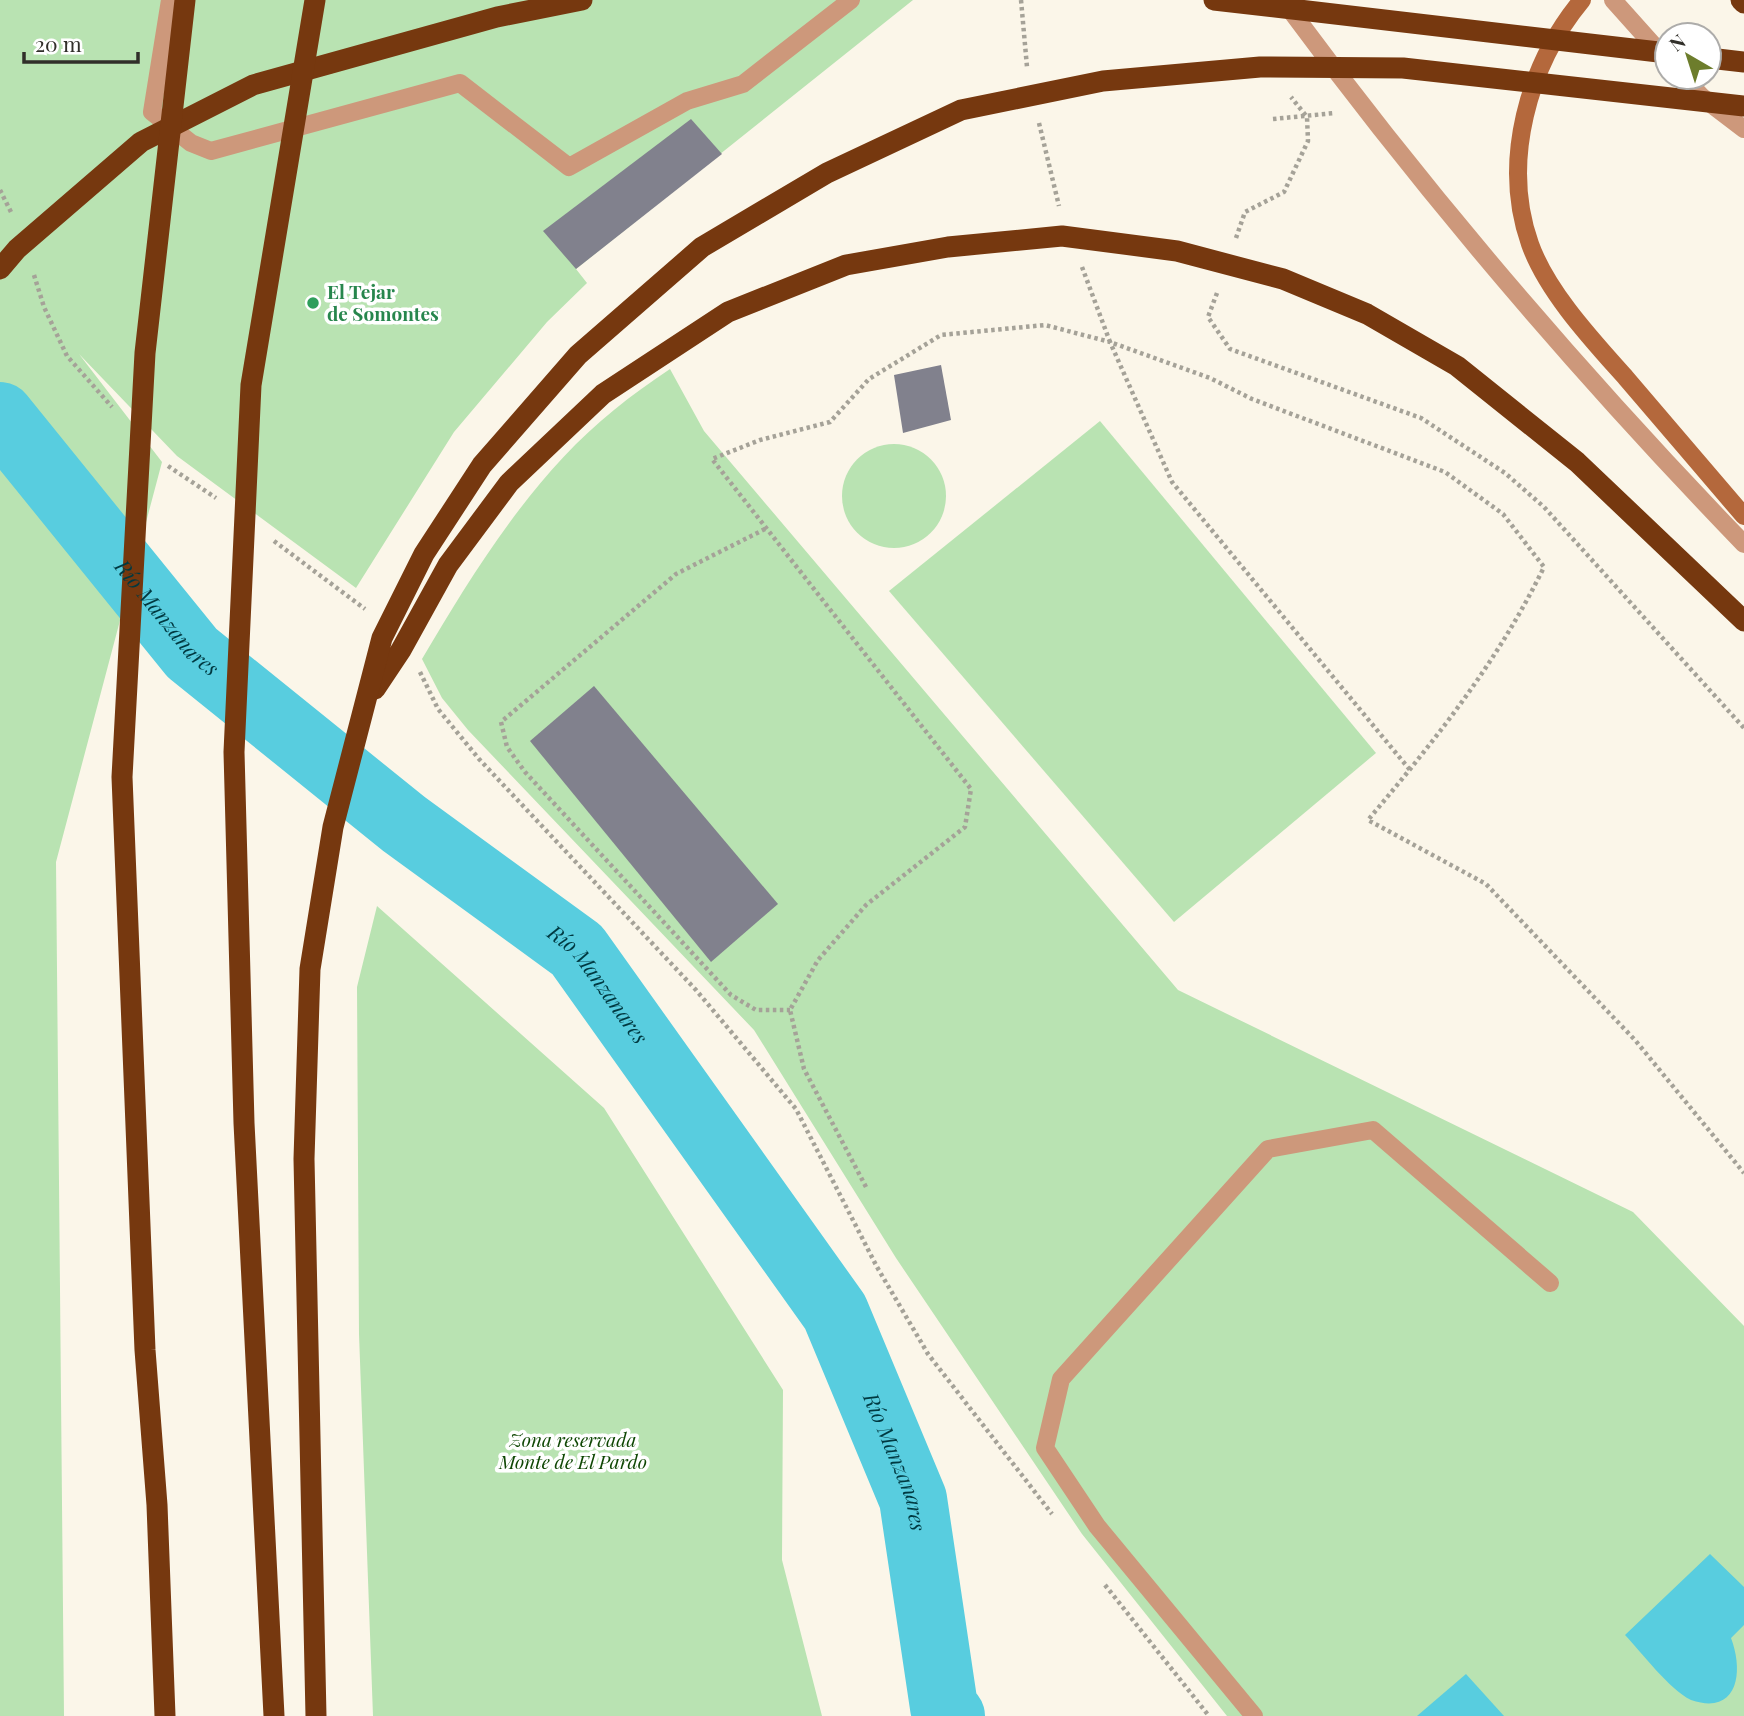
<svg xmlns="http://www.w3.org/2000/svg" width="1744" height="1716" font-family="'Playfair Display',serif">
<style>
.green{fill:#b9e3b2}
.water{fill:#58cddf}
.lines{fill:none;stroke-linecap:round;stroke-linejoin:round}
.river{stroke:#58cddf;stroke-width:68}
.building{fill:#81818d}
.path{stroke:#a5a298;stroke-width:4.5;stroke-dasharray:3.5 3.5;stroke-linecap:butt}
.service{stroke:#cd987b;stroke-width:18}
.tertiary{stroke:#cd987b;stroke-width:18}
.secondary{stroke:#b4683c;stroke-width:18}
.motorway{stroke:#76380f;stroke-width:21}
.leisure-dot{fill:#2e9e5b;stroke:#fff;stroke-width:2.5}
.labels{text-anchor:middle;stroke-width:7;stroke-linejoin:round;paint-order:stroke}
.leisure-label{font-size:19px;font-weight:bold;fill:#27864d;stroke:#fff;text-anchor:start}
.park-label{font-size:19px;font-style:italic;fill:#0f4704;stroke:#fff}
.water-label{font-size:21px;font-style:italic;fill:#003941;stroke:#fff}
</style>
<rect width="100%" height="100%" fill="#fbf6e9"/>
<g class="green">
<polygon points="0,0 913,0 576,269 587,283 547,322 454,432 356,588 177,456 79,354 162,462 56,862 64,1716 0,1716"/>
<path d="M670,369L704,431L1178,990L1633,1212L1744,1326V1716H1227L1082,1534L896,1258L754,1030L468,730L442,698L422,659C474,571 533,475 614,410C632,395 651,382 670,369Z"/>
<polygon points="1100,421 1376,753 1174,922 889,591"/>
<circle cx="894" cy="496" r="52"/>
<polygon points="377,906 604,1108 783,1390 782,1560 822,1716 373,1716 359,1334 357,987"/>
</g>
<g class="water">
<path d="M1710,1554L1744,1587V1625L1731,1638C1744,1672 1738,1716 1691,1700C1669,1689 1642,1653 1625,1635Z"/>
<polygon points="1466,1674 1504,1716 1417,1716"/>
</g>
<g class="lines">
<path class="river" id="s1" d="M0,416L192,653L404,824L577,950L835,1312L913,1499L944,1707L951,1716"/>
</g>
<g class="building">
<polygon points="691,119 722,154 576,269 543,231"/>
<polygon points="941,365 951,420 903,433 894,375"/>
<polygon points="594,686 778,904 711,962 530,741"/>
</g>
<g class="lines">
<g class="path">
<polyline points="1021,0 1027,67"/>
<polyline points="1273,119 1335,113"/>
<polyline points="1039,123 1059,206"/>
<polyline points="0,190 12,214"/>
<polyline points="1236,238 1245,212 1284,192 1308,141 1307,117 1291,97"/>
<path d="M1082,267L1110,342L1210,378L1252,399L1445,472L1503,514L1544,567C1497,663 1436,739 1368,820L1486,884L1635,1040L1744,1173"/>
<polyline points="34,275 44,307 67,356 112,407"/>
<polyline points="1217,293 1208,317 1230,349 1421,418 1505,473 1544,507 1744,728"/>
<polyline points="168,466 216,498"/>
<polyline points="765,529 676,574 501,722 507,747 525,772 731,995 756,1010 790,1010"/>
<polyline points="274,541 365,609"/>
<polyline points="420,672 438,709 479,759 696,990 796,1109 877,1267 928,1354 1052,1514"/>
<polyline points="866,1187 804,1069 790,1010 818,960 866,905 965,827 971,789 712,459 760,440 830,422 869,379 941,335 1045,325 1110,342 1172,482 1410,770"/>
<polyline points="1105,1585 1209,1716"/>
</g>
<g class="service">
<polyline points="170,0 152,112 191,143 211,151 460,83 569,167 687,101 743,84 851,0"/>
<polyline points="1254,1716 1097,1526 1045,1448 1061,1379 1268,1149 1373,1130 1550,1283"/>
</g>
<g class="tertiary">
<polyline points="1613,0 1664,57"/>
<path d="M1285,3C1426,194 1579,373 1744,544"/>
<polyline points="1683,77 1702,97 1744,129"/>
</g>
<path class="secondary" d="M1582,0C1528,65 1501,162 1530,244C1547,292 1593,341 1626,378C1665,424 1705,470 1744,516"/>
<g class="motorway">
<polyline points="1214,0 1667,53"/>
<polyline points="1741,0 1744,3"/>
<polyline points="1709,58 1744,62"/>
<polyline points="0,269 17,249 141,142 253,85 497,17 582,0"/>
<polyline points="375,689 401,650 448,565 509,483 603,394 728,312 846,265 948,247 1062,236 1177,251 1283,279 1367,314 1457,366 1577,462 1744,621"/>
<polyline points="165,1716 157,1505 145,1350 122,777 145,353 185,0"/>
<polyline points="274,1716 244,1123 234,752 251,385 315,0"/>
<polyline points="316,1716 304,1159 310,969 333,827 382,638 424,554 482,465 578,355 702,247 827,173 961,110 1103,81 1260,67 1403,68 1744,106"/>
</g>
</g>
<circle class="leisure-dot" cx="313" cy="303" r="7"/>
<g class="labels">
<g class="leisure-label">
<text x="327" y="299">El Tejar<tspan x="327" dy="22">de Somontes</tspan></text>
</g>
<g class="park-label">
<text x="573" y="1447">Zona reservada<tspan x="573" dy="22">Monte de El Pardo</tspan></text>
</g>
<g class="water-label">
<text dy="7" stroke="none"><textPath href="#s1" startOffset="262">Río Manzanares</textPath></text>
<text dy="7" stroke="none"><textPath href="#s1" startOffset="831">Río Manzanares</textPath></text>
<text dy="7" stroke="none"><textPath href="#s1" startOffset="1398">Río Manzanares</textPath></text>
</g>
</g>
<g transform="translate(1688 56) rotate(321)"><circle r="33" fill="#ffffff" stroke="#adacaa" stroke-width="2"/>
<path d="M0-5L12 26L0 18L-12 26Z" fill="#6d7d2c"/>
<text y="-10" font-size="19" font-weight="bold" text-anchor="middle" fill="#312f2a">N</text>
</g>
<path d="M24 52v10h114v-10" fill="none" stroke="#312f2a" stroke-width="3.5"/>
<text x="35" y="52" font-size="21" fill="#312f2a" stroke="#ffffff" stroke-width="5" paint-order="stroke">20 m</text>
</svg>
